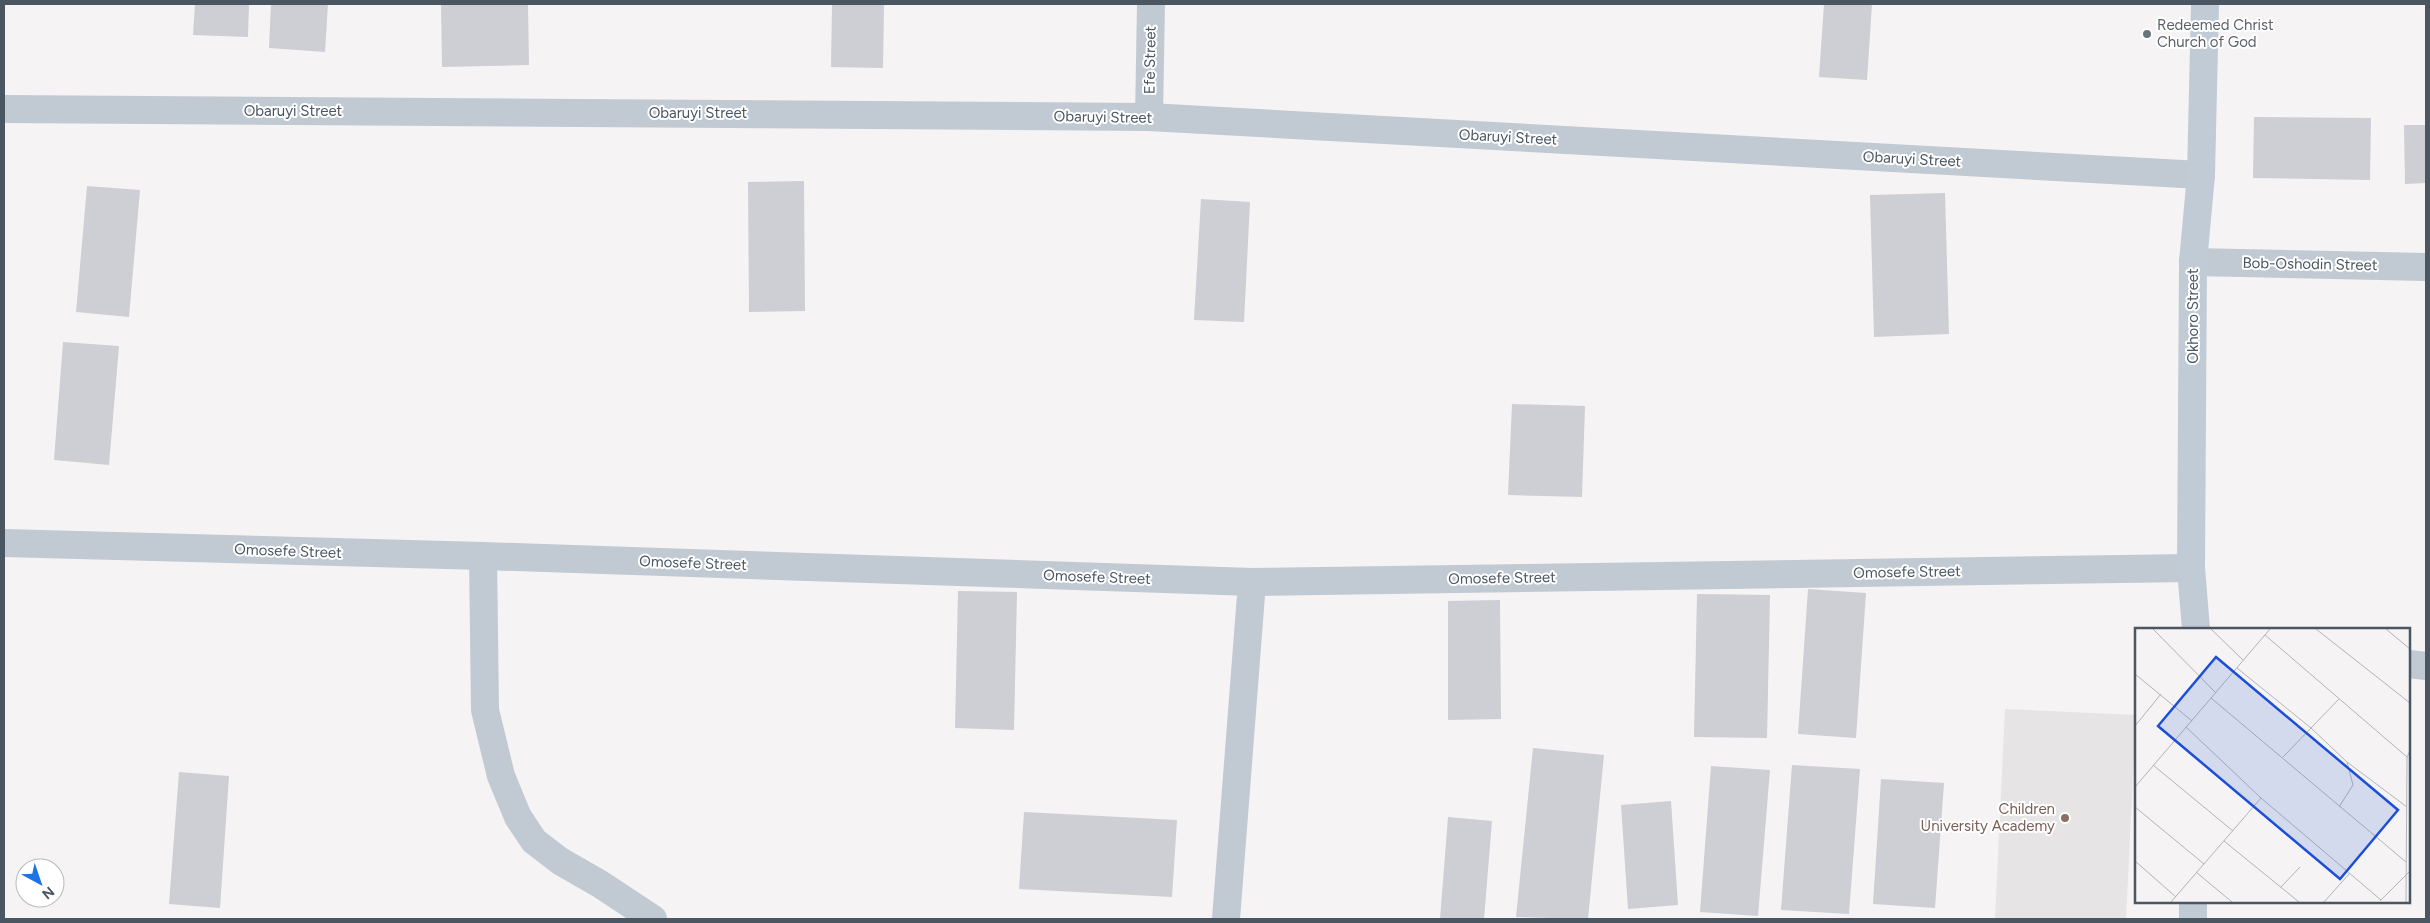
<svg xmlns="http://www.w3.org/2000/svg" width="2430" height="923" font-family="Figtree,sans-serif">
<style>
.education{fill:#e6e4e5}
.building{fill:#cdcfd5}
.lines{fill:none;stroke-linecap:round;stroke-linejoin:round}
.street{stroke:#c1cad2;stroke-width:28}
.secondary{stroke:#c1cbd6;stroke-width:28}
.worship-dot{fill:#6b7280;stroke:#fff;stroke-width:2}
.education-dot{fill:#8d6e63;stroke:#fff;stroke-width:2}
.labels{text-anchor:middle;stroke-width:4;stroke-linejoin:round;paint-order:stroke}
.worship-label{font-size:15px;fill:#5b616d;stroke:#fff;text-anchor:start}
.street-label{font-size:15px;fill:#4a5661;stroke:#fff}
.education-label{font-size:15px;fill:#785e54;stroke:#fff;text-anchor:end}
.inset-road{fill:none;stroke:#b1b4b9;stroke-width:1}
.view{fill:#1d4ed8;fill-opacity:0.15;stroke:#1d4ed8;stroke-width:2.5}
.inset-edge{fill:none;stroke:#4a5661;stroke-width:2.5}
</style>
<rect width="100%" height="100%" fill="#f5f3f3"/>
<polygon class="education" points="2005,709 2136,715 2126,919 1995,919"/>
<g class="building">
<polygon points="195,4 249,4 248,37 193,35"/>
<polygon points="271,4 328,4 325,52 269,48"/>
<polygon points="441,4 528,4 529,65 442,67"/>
<polygon points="832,4 884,4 883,68 831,67"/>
<polygon points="1824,4 1872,4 1867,80 1819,77"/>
<polygon points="2254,117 2371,118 2370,180 2253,178"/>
<polygon points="2404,125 2426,125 2426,183 2405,184"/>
<polygon points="804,181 805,311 749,312 748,182"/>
<polygon points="87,186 140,190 129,317 76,312"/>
<polygon points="1945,193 1949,334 1874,337 1870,195"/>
<polygon points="1201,199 1250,202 1244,322 1194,320"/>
<polygon points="63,342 119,346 109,465 54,460"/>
<polygon points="1512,404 1585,406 1582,497 1508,495"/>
<polygon points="1808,589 1866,593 1856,738 1798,734"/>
<polygon points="958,591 1017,592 1014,730 955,728"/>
<polygon points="1697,594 1770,595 1767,738 1694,737"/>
<polygon points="1500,600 1501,719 1448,720 1448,601"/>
<polygon points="1533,748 1604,755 1588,919 1516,917"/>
<polygon points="1792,765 1860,769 1849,914 1781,910"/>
<polygon points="1711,766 1770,770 1758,916 1700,912"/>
<polygon points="179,772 229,776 220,908 169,904"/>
<polygon points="1881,779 1944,783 1935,908 1873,904"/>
<polygon points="1671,801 1678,905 1628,909 1621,805"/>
<polygon points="1024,812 1177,820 1172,897 1019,889"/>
<polygon points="1448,817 1492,821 1484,919 1440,919"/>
</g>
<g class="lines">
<g class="street">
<polyline points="4,109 1149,117 2201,175"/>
<polyline points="1149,117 1151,4"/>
<polyline points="2193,262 2426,267"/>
<polyline points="4,543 483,556 1252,582 2191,568"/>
<polyline points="483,556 485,710 501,776 518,817 534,841 560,861 600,884 653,919"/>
<polyline points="2409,664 2426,666"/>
<polyline points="1226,919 1252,582"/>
</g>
<g class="secondary">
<polyline points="2196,629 2191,568 2193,262 2201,175 2205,4"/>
<polyline points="2193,919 2193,902"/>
</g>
</g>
<circle class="worship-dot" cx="2147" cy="34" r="5"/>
<circle class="education-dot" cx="2065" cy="818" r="5"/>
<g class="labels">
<g class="worship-label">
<text x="2157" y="30">Redeemed Christ<tspan x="2157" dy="17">Church of God</tspan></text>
</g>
<g class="street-label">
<text transform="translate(1150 60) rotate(-89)" y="5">Efe Street</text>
<text x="293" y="116">Obaruyi Street</text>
<text x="698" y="118">Obaruyi Street</text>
<text transform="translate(1103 117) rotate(1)" y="5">Obaruyi Street</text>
<text transform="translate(1508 137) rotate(3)" y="5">Obaruyi Street</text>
<text transform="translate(1912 159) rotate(3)" y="5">Obaruyi Street</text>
<text transform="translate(2310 264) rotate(1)" y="5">Bob-Oshodin Street</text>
<text transform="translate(2193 316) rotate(-90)" y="5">Okhoro Street</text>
<text transform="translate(288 551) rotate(2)" y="5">Omosefe Street</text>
<text transform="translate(693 563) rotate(2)" y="5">Omosefe Street</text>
<text transform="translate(1907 572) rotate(-1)" y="5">Omosefe Street</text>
<text transform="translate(1097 577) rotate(2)" y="5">Omosefe Street</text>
<text transform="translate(1502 578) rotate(-1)" y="5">Omosefe Street</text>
</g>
<g class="education-label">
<text x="2055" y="814">Children<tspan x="2055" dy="17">University Academy</tspan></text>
</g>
</g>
<g transform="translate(2135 628)">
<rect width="275" height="275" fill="#f5f3f3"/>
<path class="inset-road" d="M18,1L81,65M76,1L108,32M181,1L275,75M251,1L275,21M130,7L272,129M102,40L176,100L212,134L272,179M0,46L57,93M76,70L271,234M0,98L26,66M51,99L126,170L246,272M148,129L204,71M18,137L98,203M0,159L135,1M0,179L69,236M204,179L218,157L212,134M89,213L164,274M0,233L41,269M61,244L97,274M146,259L165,239M245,273L275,243M36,274L126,170M189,274L215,245M271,274L272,129L275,123"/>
<path class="view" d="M81,29L263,182L205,251L23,98Z"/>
<rect width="275" height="275" class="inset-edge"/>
</g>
<rect width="2430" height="923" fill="none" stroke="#4a5661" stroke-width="10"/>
<g transform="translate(40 883) rotate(140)"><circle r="24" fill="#ffffff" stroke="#b7bbc0"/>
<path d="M0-4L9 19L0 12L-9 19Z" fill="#1a73e8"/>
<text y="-8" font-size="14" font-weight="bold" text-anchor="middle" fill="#4a5661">N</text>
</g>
</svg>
